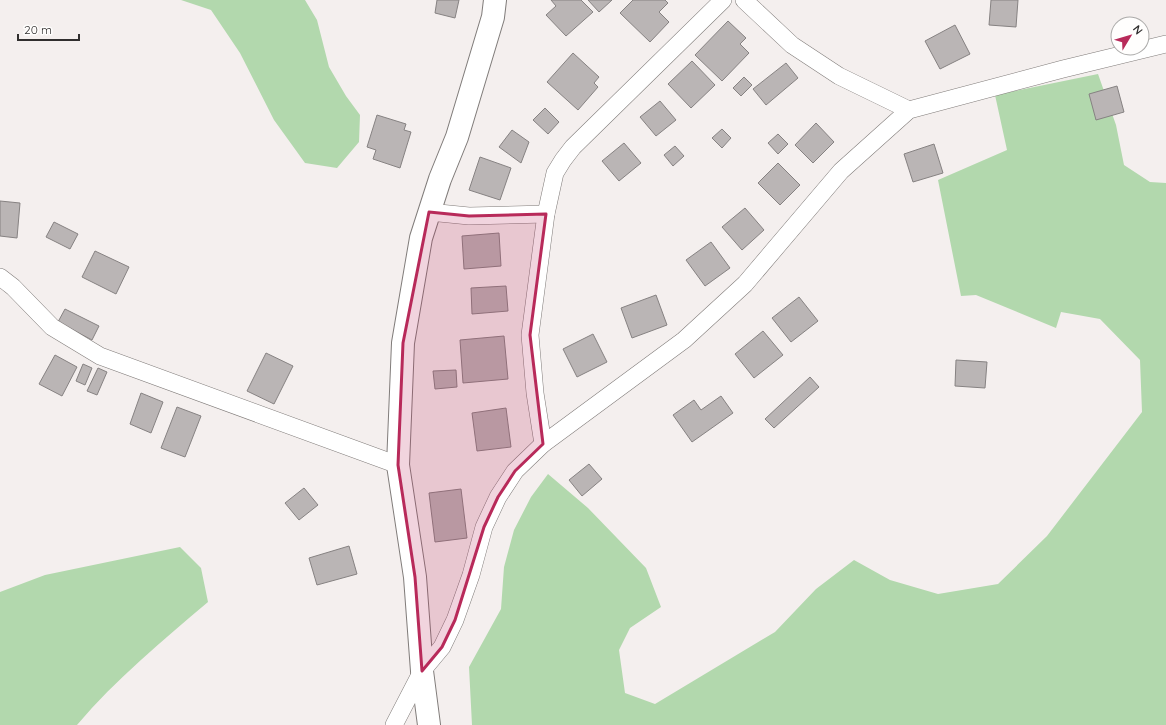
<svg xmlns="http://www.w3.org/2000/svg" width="1166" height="725" font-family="Quicksand,sans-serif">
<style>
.green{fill:#b2d8ad}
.building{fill:#bab5b5;stroke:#868282}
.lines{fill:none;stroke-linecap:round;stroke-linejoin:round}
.minor-casing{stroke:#807c7a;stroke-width:18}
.tertiary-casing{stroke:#807c7a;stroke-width:24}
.minor{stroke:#fff;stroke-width:17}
.tertiary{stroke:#fff;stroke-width:22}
.marked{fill:#b82a5a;fill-opacity:0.2;stroke:#b82a5a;stroke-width:3;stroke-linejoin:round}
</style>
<rect width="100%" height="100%" fill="#f4efee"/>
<g class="green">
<polygon points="181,0 305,0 317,20 329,67 346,96 360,115 359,142 337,168 305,163 274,120 240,53 211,10"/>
<polygon points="1098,74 1116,125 1124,165 1150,182 1166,183 1166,725 472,725 469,667 501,609 504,567 514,530 531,497 548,474 588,508 646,568 661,607 630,628 619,650 625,693 655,704 775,632 816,589 854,560 890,580 938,594 998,584 1047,536 1142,412 1140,360 1100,319 1061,312 1056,328 976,295 961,296 938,180 1007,150 995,95"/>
<path d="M180,547L201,568L208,602C162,641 116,679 77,725H0V592L45,575Z"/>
</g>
<g class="building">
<polygon points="437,0 459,0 455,18 435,13"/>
<polygon points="551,0 581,0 593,12 566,36 546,15 556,6"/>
<polygon points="588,0 612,0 599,12"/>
<polygon points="633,0 665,0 668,3 659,12 669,22 650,42 620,13"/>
<polygon points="991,0 1018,0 1016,27 989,25"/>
<polygon points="728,21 746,38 740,44 749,53 722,81 695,55"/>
<polygon points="955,25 970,54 940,69 925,41"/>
<polygon points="573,53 599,77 594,83 598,87 578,110 547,82"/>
<polygon points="692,61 715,85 691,108 668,84"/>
<polygon points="786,63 798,78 766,105 753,89"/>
<polygon points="744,77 752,85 741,96 733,88"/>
<polygon points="1117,86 1124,112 1096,120 1089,94"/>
<polygon points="660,101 676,120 656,136 640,117"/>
<polygon points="545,108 559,122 548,134 533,120"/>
<polygon points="377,115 406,124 404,130 411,132 400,168 373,159 376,150 367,147"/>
<polygon points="816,123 834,142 813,163 795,145"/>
<polygon points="722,129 731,138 722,148 712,138"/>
<polygon points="512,130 529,142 521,163 499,147"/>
<polygon points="778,134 788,144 778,154 768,143"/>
<polygon points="624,143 641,163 619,181 602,161"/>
<polygon points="934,144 943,173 913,182 904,154"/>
<polygon points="675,146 684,156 673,166 664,155"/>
<polygon points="480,157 511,168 500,200 469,190"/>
<polygon points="778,163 800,185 780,205 758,183"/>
<polygon points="0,201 20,203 17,238 0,236"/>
<polygon points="745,208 764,230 742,250 722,227"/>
<polygon points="54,222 78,234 70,249 46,237"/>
<polygon points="499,233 501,266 464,269 462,236"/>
<polygon points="711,242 730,268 705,286 686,260"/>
<polygon points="95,251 129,267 116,294 82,277"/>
<polygon points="506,286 508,311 472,314 471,288"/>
<polygon points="656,295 667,325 632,338 621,308"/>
<polygon points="799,297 818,321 791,342 772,318"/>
<polygon points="65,309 99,326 92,340 58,322"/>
<polygon points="763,331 783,355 754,378 735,354"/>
<polygon points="593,334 607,362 577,377 563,349"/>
<polygon points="504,336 508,379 463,383 460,340"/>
<polygon points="266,353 293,366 274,404 247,391"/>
<polygon points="55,355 77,367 62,396 39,384"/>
<polygon points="956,360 987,362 985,388 955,386"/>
<polygon points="83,364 92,368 85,385 76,381"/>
<polygon points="98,368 107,372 97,395 87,391"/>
<polygon points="456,370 457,387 435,389 433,371"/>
<polygon points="810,377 819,387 774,428 765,419"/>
<polygon points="141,393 163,402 151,433 130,424"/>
<polygon points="721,396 733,413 692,442 673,415 694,400 701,410"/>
<polygon points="177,407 201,416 185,457 161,448"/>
<polygon points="506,408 511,447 477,451 472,413"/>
<polygon points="589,464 602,479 582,496 569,480"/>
<polygon points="304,488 318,505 299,520 285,503"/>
<polygon points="461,489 467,538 435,542 429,493"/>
<polygon points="349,546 357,574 317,585 309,558"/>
</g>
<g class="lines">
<g class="minor-casing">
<g id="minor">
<polyline points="744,0 792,45 839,76 909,110"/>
<polyline points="429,212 469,216 546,214"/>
<polyline points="0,277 13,287 52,327 100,356 398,465"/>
<polyline points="543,444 535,393 530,335 546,214 555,173 563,160 573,147 723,0"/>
<polyline points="394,725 422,671 442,647 455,620 471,575 484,527 498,497 515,471 543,444 684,340 745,284 841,171 909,110 1063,69 1166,44"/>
</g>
</g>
<g class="tertiary-casing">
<polyline id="tertiary" points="429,725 422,671 415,577 398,465 403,343 421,238 440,179 457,137 493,17 495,0"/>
</g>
<use href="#minor" class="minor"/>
<use href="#tertiary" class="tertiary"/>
</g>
<path class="marked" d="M429,212L469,216L546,214L530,335L543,444L515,471L498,497L484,527L455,620L442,647L422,671L415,577L398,465L403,343Z"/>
<g transform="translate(1130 36) rotate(52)"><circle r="19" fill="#fffefd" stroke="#acabaa"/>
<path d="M0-3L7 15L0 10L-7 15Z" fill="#b82a5a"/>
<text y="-6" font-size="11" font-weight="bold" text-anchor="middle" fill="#302e2e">N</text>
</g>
<path d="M18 34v6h61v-6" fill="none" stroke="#302e2e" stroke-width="2"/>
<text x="24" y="34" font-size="12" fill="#302e2e" stroke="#fffefd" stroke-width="3" paint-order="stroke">20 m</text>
</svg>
